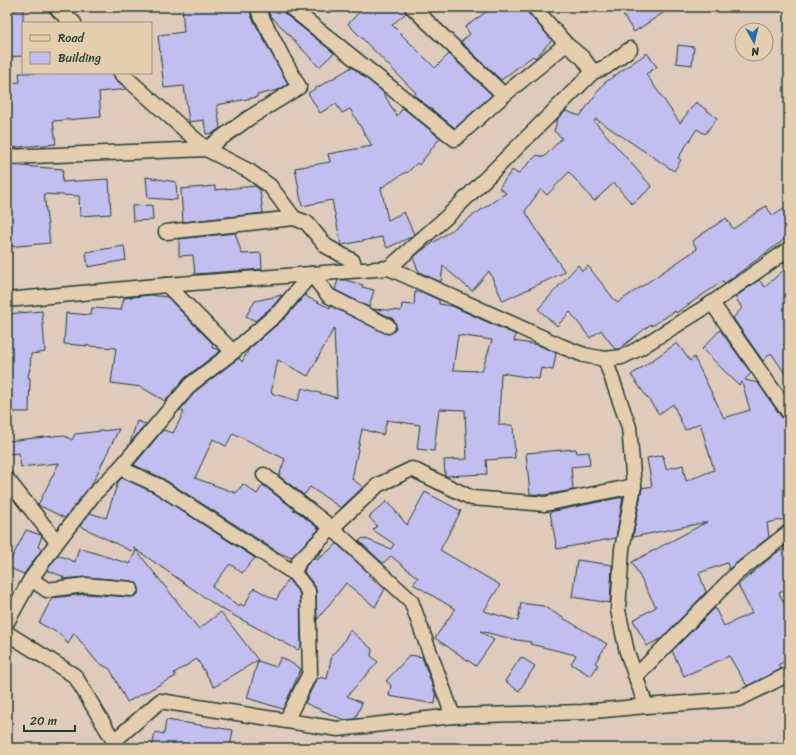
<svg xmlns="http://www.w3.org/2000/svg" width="796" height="755" font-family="Sriracha,sans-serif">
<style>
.building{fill:#c2bef0;stroke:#1f3d34;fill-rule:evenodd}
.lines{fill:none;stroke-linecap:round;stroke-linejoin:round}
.street-casing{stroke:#1f3d34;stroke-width:17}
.street{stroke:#e5ceae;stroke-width:14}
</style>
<rect width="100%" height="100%" fill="#decbbb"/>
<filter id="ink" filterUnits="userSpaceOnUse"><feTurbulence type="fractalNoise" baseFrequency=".025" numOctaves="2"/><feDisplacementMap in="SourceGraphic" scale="8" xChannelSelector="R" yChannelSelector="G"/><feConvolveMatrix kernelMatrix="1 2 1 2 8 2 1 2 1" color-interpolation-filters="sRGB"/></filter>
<g filter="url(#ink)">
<g class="building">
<polygon points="182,7 252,7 251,12 251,16 288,84 278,90 257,95 257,97 217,105 220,128 213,133 206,134 204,120 189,122 184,86 164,88 158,35 184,32"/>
<polygon points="269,7 282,7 285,14 334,53 319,67 272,17 272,19 268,12"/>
<polygon points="364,7 404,7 406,13 392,25 435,68 449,54 492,95 455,128 414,95 416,93 348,24"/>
<polygon points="493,7 526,7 528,13 552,40 535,58 533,56 501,80 461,42 470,34 465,27"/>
<polygon points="635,7 672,7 634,32 623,15"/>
<polygon points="23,9 23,56 7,57 7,11"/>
<polygon points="678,45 694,47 692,65 676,63"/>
<polygon points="647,53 657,67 646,74 680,123 696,102 717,118 705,134 697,129 678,158 681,160 674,171 596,119 594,121 652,187 632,204 614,183 594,201 569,172 547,195 541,189 525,211 542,238 565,272 503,301 489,271 472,291 443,266 441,282 419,272 413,258 421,251 506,193 499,188 512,170 518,174 537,155 544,157 562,138 554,131 558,118 566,111 580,116 604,83"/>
<polygon points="352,67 382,91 397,116 403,108 440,138 419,165 417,163 407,173 406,172 381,188 388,220 404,212 414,234 411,237 387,248 382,237 342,245 341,244 332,200 302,206 295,168 330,162 328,154 372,146 350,109 342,113 336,104 320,113 308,93"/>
<polygon points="19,73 113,73 115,79 127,89 99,92 101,117 53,121 56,144 7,148 7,83 20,82"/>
<polygon points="7,165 63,169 62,182 109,179 111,214 80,216 79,196 44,194 50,243 7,247"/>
<polygon points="146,177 176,182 177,200 148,198"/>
<polygon points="215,186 215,190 255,186 260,190 263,213 183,222 181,189"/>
<polygon points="152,205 153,220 133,221 132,206"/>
<polygon points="789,205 789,236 725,283 723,281 676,313 675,311 652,326 651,324 619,349 615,349 601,330 590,338 570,312 557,326 538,309 578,265 582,271 588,266 617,303 697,249 692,241 726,218 733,229 766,206 773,216"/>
<polygon points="235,233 242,254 261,253 262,269 195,274 193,255 179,256 179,239"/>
<polygon points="124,246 126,260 88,267 86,252"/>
<polygon points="789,265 789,379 771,353 763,361 733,318 742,308 735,297 759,280 765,287"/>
<polygon points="338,280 345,280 363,285 362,287 374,290 369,307 335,290"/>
<path d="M415,292H422L439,300V304L452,306L516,335L514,341L538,345L556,353L553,370L541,368L539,379L501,373L499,425H513L515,458L486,460L487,474L446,476L445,475L444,460L467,459L465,410L439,409L434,451L417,449L420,425L387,420L383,435L362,429L352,479L363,487L341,508L310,487L304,495L279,476L285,459L233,433L226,446L213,439L195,478L236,493L243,484L257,494L263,485L294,509L293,510L298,512L319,529L291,558L278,552L162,478L134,465L163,430L173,433L184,412L180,410L197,390L239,358L242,362L249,349L286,317L306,294L307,297L330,308L331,306L388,334L392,333L395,330L396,326L395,322L392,318L372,309L401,311L402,304L414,305ZM334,328L337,398L302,388L298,401L271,393L278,360L308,376ZM458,335L492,340L482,371L453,370Z"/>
<polygon points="150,295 167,297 213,344 212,348 218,349 220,351 186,377 165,401 141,387 111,383 116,348 64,344 66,313 91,315 92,308 121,310 124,298"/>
<polygon points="282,295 274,305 255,321 246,316 255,301"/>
<polygon points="42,311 45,352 31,354 30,368 28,377 30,378 29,412 7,412 7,366 9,366 7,314"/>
<polygon points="720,330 751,373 745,380 758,383 782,418 789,421 789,518 767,523 769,537 729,569 727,563 699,573 706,592 662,638 647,646 633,620 656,607 632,562 707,522 633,537 642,488 652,486 647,458 663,455 666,469 683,465 686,481 714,470 700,423 685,430 673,404 659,414 631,375 677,343 690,361 694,357 724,418 750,410 742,382 739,385 702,349"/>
<polygon points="137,421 146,424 130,443"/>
<polygon points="119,429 92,484 65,518 38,505 59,463 21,467 19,453 9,454 8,441 63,435 72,440 75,434"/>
<polygon points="576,449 577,453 589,452 590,465 571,467 573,490 544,495 530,494 526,453"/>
<polygon points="122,478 153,492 255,558 242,573 230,564 212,587 239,606 240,604 244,606 254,588 276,600 288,579 300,594 301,646 298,650 220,608 134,548 131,551 80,526 90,513 106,518 118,482"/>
<polygon points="425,492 461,511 440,550 500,585 484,611 518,621 521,603 543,606 607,644 595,663 598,665 591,676 571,664 576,655 530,644 531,642 517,640 480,631 494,640 476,666 435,638 455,609 413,584 418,578 391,556 383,563 359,541 363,538 391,549 394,544 373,530 377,526 369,517 387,501 407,525"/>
<polygon points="623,497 616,538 557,549 550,512"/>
<polygon points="26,530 41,535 42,536 38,547 42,549 24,574 7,567"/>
<polygon points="337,544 370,574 368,575 385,589 375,607 346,583 317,620 316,590 315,586 304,572 306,566 323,549 316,559 317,560"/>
<polygon points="789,547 789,588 779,593 789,612 789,659 778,665 781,669 747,686 729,656 684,676 672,651 715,608 724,626 752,613 738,585 776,553"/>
<polygon points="79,548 130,564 136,550 199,629 221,612 258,660 214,687 197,659 174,673 176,676 127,702 110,669 97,662 74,633 68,644 60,634 39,623 52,598 85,594 130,597 135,596 138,594 139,589 138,585 132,581 86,577 62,579 64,577 47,570 58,555 75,562"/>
<polygon points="577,560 612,565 610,603 572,597"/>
<polygon points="350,630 372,649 371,656 378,662 347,696 362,703 355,719 344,720 305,703 317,678 319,679 321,677 327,679 332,655 342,644"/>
<polygon points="410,655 422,657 436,696 435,704 389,696 391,685 386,681"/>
<polygon points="281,657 301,669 283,709 247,698 258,661 276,667"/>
<polygon points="521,657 535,666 519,691 505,681"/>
<polygon points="166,720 233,730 230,748 152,748 155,732 164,734"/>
</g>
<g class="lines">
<g class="street-casing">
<g id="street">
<polyline points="56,7 59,11 74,23"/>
<polyline points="290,7 455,139 504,95 566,44"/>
<polyline points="412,7 504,95"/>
<polyline points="534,7 566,44 583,58 593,72"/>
<polyline points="121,73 206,149 249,118 299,87 284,60 259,12 261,7"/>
<polyline points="7,157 206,149 249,171 270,186 294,218"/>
<polyline points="166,232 294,218 307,223 326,246 353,261 355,270"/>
<polyline points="389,268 450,214 593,72 606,67 630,49"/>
<polyline points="167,285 233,352"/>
<polyline points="7,300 167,285 389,268 561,346 584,355 605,359 622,357 638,349 712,303 789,249"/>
<polyline points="712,303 789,413"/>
<polyline points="605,359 629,427 634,486 622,549 618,610 627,652 646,706"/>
<polyline points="120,468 157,485 294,573 308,591 310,673 286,721"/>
<polyline points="264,475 332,528 411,601 453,716"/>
<polyline points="7,479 57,542"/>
<polyline points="294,573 299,561 332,528 378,485 412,469 472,498 545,504 634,486"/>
<polyline points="31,579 47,590 85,585 131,589"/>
<polyline points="7,622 31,579 57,542 94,494 120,468 191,384 233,352 280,311 311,274 329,296 388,326"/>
<polyline points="7,633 75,676 118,748"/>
<polyline points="636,676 737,573 789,532"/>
<polyline points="114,741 160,701 338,729 453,716 583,712 646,706 739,699 789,674"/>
</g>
</g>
<use href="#street" class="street"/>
</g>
</g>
<rect width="796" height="755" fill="none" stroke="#e5ceae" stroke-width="24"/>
<rect x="12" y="12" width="772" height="731" fill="none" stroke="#1f3d34" stroke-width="1.5" filter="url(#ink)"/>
<rect x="22" y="22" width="130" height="52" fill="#e5ceae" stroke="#96947d"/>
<rect x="30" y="35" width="20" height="6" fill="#e5ceae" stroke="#96947d"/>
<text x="58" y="42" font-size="12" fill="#1f3d34">Road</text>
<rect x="30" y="52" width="20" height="12" fill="#c2bef0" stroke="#96947d"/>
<text x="58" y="62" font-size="12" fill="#1f3d34">Building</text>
<g transform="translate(754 42) rotate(172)"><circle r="19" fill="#e5ceae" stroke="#96947d"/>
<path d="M0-3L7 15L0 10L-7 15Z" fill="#1f6fb2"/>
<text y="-6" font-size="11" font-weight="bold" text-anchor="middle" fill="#1f3d34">N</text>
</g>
<path d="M24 725v6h51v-6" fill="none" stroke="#1f3d34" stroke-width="2"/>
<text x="30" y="725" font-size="12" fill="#1f3d34" stroke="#e5ceae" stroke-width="3" paint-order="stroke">20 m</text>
</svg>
